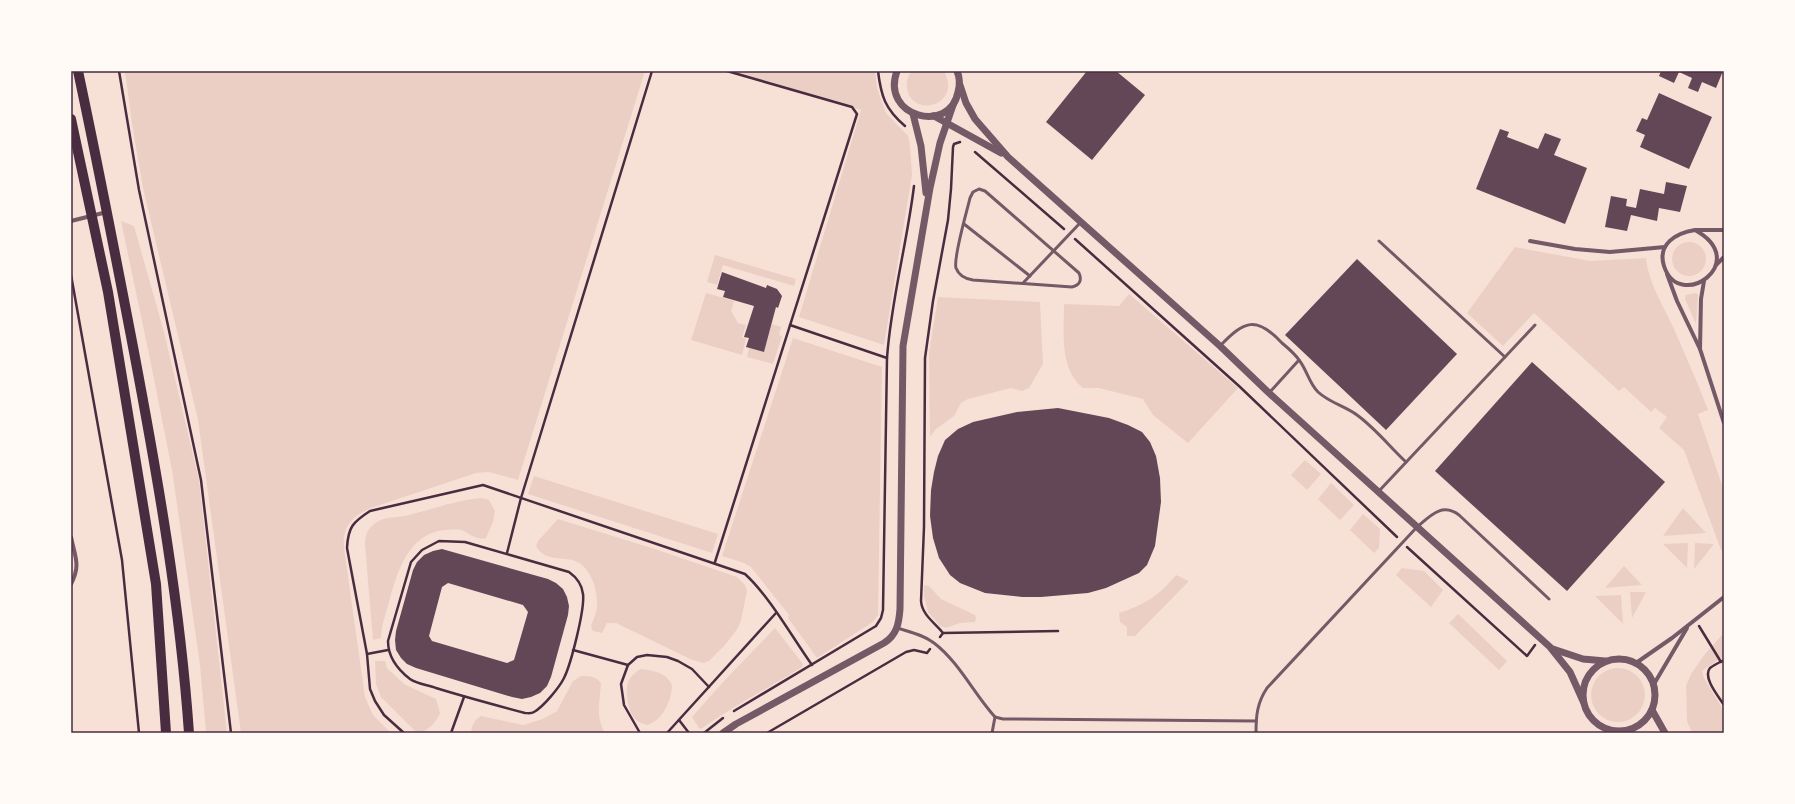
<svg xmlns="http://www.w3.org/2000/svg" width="1795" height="804" font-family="'Archivo Narrow',sans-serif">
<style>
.green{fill:#ebcfc5}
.building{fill:#644757;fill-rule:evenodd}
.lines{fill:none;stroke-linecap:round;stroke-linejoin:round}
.path{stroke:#4a2c40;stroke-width:2.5}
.service{stroke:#755966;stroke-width:3}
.minor{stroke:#755966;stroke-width:4}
.tertiary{stroke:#755966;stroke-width:7}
.trunk{stroke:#4a2c40;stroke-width:10}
.neatline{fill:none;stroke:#4a2c40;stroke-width:1.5}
</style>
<rect width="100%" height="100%" fill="#f7e1d7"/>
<g class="green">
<path d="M125,71H645L518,480L489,472L476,473L371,508C352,516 342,527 344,548L365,697L373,715L391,733H241L198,420L143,188L132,124Z"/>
<polygon points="734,71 875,71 877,88 886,113 908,136 910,145 912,175 884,345 799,317 861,110"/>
<path d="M912,71H944C963,106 911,119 907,88C906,81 908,76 912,71Z"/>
<polygon points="121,221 134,226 164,332 199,480 227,733 206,733 200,665 172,470 150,359"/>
<circle cx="1689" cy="259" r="17"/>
<path d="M1515,247L1590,261L1646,258C1648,282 1663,305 1673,327C1685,354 1697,381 1708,410L1698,414L1724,491V549L1721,550L1684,450L1659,428L1667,417L1655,408L1651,412L1624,387L1619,391L1534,313L1503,346L1467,313Z"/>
<polygon points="715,255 796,279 794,286 723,265 717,285 707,282"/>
<polygon points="706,293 734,301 731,311 738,323 746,325 742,337 746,339 742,355 691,340"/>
<polygon points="1696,293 1698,295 1696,324 1685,299 1686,295"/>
<path d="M1129,294L1238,388L1188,443L1153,415L1143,399L1099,388H1083C1059,369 1064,331 1064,304L1119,306Z"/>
<polygon points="938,297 1040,302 1043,364 1029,388 1022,391 1011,388 968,399 961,403 954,416 936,429 930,437 929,353"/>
<polygon points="772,324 781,327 779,335 782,336 773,364 747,357 749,348 764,352"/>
<polygon points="793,338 882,367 878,615 873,622 817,658 788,618 789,615 751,567 744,563 722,556"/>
<polygon points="1305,460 1321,474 1307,490 1291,475"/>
<polygon points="534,476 718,534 712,553 528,494"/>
<polygon points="1331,483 1354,505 1340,520 1318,499"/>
<path d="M481,498L489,500L495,511L493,522L486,538C477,541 469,533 461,530C456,529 450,530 445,530C408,533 397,573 389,602C386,614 381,626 381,638L373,640L365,545C365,534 367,529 377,522C386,516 399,518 409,515C434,509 456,500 481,498Z"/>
<polygon points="1683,508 1706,533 1663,536"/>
<polygon points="1363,514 1380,529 1379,548 1374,553 1350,530"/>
<path d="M558,519L655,549L737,577L745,585L747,591L741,620L738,628L725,645L709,661L703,663L690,659L616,623H607L602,633L593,631L591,626C593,620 597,612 597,606C598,589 590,564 572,560C559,557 544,561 536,546L538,541Z"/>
<polygon points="1688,543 1687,568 1663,544"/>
<polygon points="1695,543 1714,544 1694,569"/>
<polygon points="1624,566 1642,585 1605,588"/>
<polygon points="1402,568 1424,571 1443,590 1431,607 1396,575"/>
<path d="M1176,575L1189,581L1135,636H1127V627L1120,622L1119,613C1144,605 1159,596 1176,575Z"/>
<polygon points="924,585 929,586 941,599 975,615 976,618 975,622 960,623 946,628 940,626 928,612 924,596"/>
<polygon points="1630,592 1646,592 1632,618"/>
<polygon points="1621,595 1623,624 1595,596"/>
<polygon points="1458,614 1507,661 1499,670 1449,623"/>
<path d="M775,628L803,664L802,667C769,688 733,706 701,729L699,728L692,717L722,683Z"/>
<polygon points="1724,633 1724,656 1702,671 1704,678 1724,711 1724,733 1692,733 1687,721 1686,686 1691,674 1705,654"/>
<path d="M375,661H385L387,668L404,684L436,699L440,713C437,722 424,736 415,731L381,697L376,684Z"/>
<circle cx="1618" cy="695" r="27"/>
<path d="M640,669C653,670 668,673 672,686C671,702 662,721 647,725C643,724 638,722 635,719C628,712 624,689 629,680C632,675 636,672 640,669Z"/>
<path d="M581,676C589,676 596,676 601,683C600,702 595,715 605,733H471C472,725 474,720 481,716L523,725L543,719L557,711L573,681Z"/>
</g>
<g class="building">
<polygon points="1087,71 1116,71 1145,95 1092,160 1046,122"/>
<polygon points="1661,71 1723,71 1716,88 1702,82 1698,92 1688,88 1692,78 1679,72 1674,83 1659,76"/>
<polygon points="1659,93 1712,117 1689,169 1640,147 1645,135 1636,131 1642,118 1647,120"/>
<polygon points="1500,129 1509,132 1507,137 1538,149 1545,133 1561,139 1554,155 1587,168 1565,224 1476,189"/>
<polygon points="1666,182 1687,186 1680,212 1659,208 1657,221 1631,215 1627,231 1605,227 1611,196 1627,199 1626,206 1636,208 1640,189 1664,194"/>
<polygon points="1357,259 1457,354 1386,430 1285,335"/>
<polygon points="722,272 766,288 767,285 777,289 782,296 778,308 776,307 764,352 746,347 749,338 744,337 754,306 723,297 725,291 717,289"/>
<polygon points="1532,362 1665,482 1567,591 1435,471"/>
<polygon points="1058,408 1109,418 1128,425 1142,432 1150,442 1156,456 1160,478 1161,502 1155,546 1147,565 1139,573 1106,588 1088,593 1041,597 1022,597 985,593 960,583 950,575 939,558 933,538 930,516 931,490 934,472 938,456 945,440 958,429 973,422 1017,412"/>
<path d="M442,549L548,579L556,583L563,589L567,597L569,606L568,615L551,677L547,686L540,693L531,697L522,699L512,697L416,668L407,664L401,658L396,650L395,640L396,631L413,570L417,562L424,555L433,551ZM448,583L523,605L528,612L514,660L507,663L432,641L429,636L442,587Z"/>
</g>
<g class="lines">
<g class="path">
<polyline points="119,71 139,190 201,480 231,733"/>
<path d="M878,71C881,96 885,109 905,126"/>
<polyline points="975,152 1064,229"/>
<polyline points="1075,239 1239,386 1397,537"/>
<polyline points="71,275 122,560 139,733"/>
<polyline points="790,325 887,358"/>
<path d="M439,541L465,542L569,572C576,577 582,585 583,594C585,609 571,664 564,678C559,688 543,707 534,712C531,714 528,713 525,713C495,705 465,697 436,688C428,685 417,684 410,679C397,669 388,657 388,641L411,562L422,550Z"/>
<polyline points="1407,547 1527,656 1535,645"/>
<polyline points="507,553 521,498 652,71"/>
<polyline points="715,562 857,114 852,107 727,71"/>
<polyline points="1699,626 1721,662"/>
<polyline points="943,633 1058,631"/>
<path d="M940,637L943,633C935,623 922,615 921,601L924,527L925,358L933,301L948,220L951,189L953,147L954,144L960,142"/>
<polyline points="573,650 628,665"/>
<polyline points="367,654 388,650"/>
<path d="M1724,660C1720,662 1714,665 1710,668C1702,677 1719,697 1724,705"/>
<path d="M734,711L876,626L881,618L883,610L887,358C891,300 907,244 914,186"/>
<polyline points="679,720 689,733"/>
<path d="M404,733L384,715L375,701L370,689L367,654L347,548C348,527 353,522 370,511L483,485L745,574C770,597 792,637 812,665"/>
<polyline points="451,733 464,697"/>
<polyline points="640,733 624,705 621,684 628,665 637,657 647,655 667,657 678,661 692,669 709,687"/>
<polyline points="667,733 776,613"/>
<polyline points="704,733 723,718"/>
<polyline points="767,733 906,652 914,650 927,653 930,649"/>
</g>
<g class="service">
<path d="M979,189L985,191L1079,273C1082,280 1080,285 1072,287L973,280C966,279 959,276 956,268C953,258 967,211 970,198L973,192Z"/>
<polyline points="964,224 1030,276"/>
<polyline points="1379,241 1505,357"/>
<polyline points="1024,282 1081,222"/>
<path d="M1220,346C1244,321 1256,315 1282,343C1288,348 1295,354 1299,360C1307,370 1309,383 1318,392C1330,403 1345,406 1357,415C1375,428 1390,447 1406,462"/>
<polyline points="1269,393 1299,360"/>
<polyline points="1379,491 1535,325"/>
<path d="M897,628C910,632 924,635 934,643C959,662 974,694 995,717L1003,719L1256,721"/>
<polyline points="992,733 995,717"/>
<path d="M1256,733C1256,716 1257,703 1267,688L1417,527C1430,516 1442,502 1459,515L1549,599"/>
</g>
<g class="minor">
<polyline points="71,221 107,212"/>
<path d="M1695,230C1753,262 1679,313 1664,266C1657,244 1676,233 1695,230Z"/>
<polyline points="1696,230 1724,230"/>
<polyline points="1530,241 1575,249 1610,252 1665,247"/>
<polyline points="1716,265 1724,257"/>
<polyline points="1667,274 1677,301 1700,349 1724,423"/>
<polyline points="1700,349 1701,299 1704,281"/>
<path d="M71,537C75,557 81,565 71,584"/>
<polyline points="1636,663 1672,638 1724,597"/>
<polyline points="1654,684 1687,628"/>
</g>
<g class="tertiary">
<path d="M897,71C880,117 950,135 958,92C960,85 960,78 957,71"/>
<polyline points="960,85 966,103 975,119 1008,157 1220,346 1269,393 1550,647 1570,672 1583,701"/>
<polyline points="913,114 921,146 926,193"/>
<polyline points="934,116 1001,153"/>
<polyline points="1553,649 1583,659 1605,661"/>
<circle cx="1619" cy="695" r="36"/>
<polyline points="1652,710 1665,733"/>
<path d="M723,733L736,724L884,643C897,635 899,623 900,609L903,346L930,188L940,143L953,105"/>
</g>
<g class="trunk">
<path d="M78,71C98,165 116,258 134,352C158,479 180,605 189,733"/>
<polyline points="71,119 108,292 156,584 166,733"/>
</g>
</g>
<rect width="1795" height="804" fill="none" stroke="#fffaf5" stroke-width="144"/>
<rect x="72" y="72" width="1651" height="660" class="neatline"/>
</svg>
